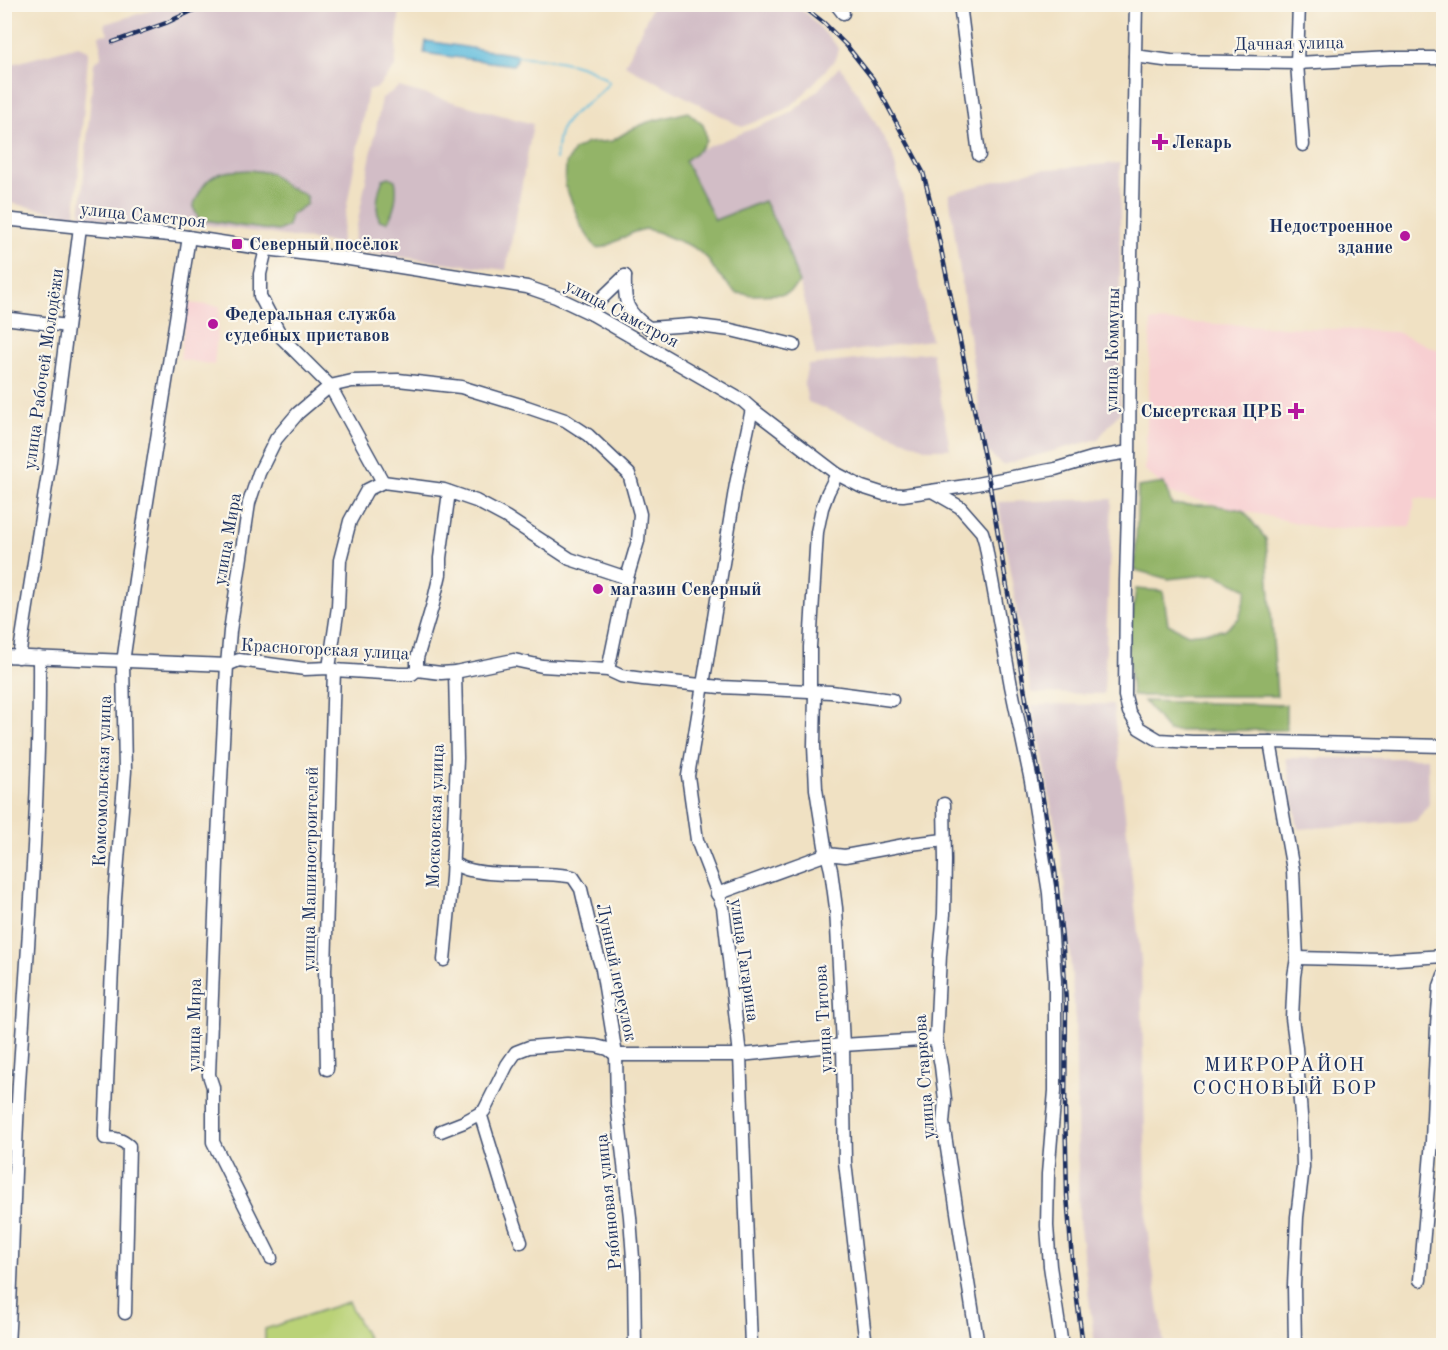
<svg xmlns="http://www.w3.org/2000/svg" width="1448" height="1350" font-family="'Old Standard TT',serif">
<style>
.built{fill:#f7cfd1}
.industrial{fill:#d2bdc6}
.green{fill:#bad277;stroke:#6a806a;stroke-width:1.5}
.forest{fill:#93b468;stroke:#577263;stroke-width:1.5}
.water{fill:#5fbcdd;stroke:#3d769e;stroke-width:1.5}
.lines{fill:none;stroke-linecap:round;stroke-linejoin:round}
.stream{stroke:#5fbcdd;stroke-width:2}
.minor-casing{stroke:#3b4a6d;stroke-width:15}
.minor{stroke:#fff;stroke-width:12}
.rail-casing{stroke:#1b2f5e;stroke-width:4.5}
.rail{stroke:#fbf7ec;stroke-width:2;stroke-dasharray:7;stroke-linecap:butt}
.poi-dot{fill:#b5179e;stroke:#fbf7ec;stroke-width:2}
.labels{text-anchor:middle;stroke-width:4.5;stroke-linejoin:round;paint-order:stroke}
.street-label{font-size:18px;fill:#1b2f5e;stroke:#fbf7ec}
.poi-label{font-size:18px;font-weight:bold;fill:#1b2f5e;stroke:#fbf7ec;text-anchor:start}
.neighbourhood-label{font-size:20px;letter-spacing:1.5px;fill:#1b2f5e;stroke:#fbf7ec}
</style>
<rect width="100%" height="100%" fill="#fbf7ec"/>
<filter id="ink" filterUnits="userSpaceOnUse"><feTurbulence type="fractalNoise" baseFrequency=".0167" numOctaves="2"/><feDisplacementMap in="SourceGraphic" scale="12" xChannelSelector="R" yChannelSelector="G"/><feConvolveMatrix kernelMatrix="1 2 1 2 8 2 1 2 1" color-interpolation-filters="sRGB"/></filter>
<filter id="wash" filterUnits="userSpaceOnUse"><feTurbulence type="fractalNoise" baseFrequency=".008" numOctaves="4" result="noise"/><feDisplacementMap in="SourceGraphic" scale="24" xChannelSelector="R" yChannelSelector="G"/><feGaussianBlur stdDeviation="1.35" result="paint"/><feColorMatrix in="noise" values="0 0 0 0 0 0 0 0 0 0 0 0 0 0 0 0 0 1.4 0 .05"/><feComposite in="paint" operator="in"/></filter>
<g filter="url(#wash)">
<rect width="100%" height="100%" fill="#f0e1c3"/>
<g class="built">
<polygon points="187,303 220,306 214,365 180,359"/>
<polygon points="1151,321 1396,332 1443,352 1443,500 1415,498 1411,527 1324,529 1172,494 1145,470"/>
</g>
<g class="industrial">
<polygon points="170,5 400,5 395,67 376,89 368,90 340,244 171,220 163,227 80,217 94,63 101,57 99,35 108,34 104,24"/>
<polygon points="653,5 794,5 807,14 839,48 835,60 798,100 784,110 742,127 625,65"/>
<polygon points="78,46 88,50 88,57 75,216 5,202 5,66"/>
<polygon points="840,66 866,106 892,153 902,192 931,340 816,356 804,298 785,241 764,201 716,221 685,160 699,150 785,116 797,108 818,90"/>
<polygon points="399,87 533,124 506,270 352,251 382,98"/>
<polygon points="1120,163 1120,412 1098,439 1002,465 985,449 949,194 1035,170"/>
<polygon points="932,352 950,449 927,449 808,402 804,383 808,365"/>
<polygon points="1112,499 1104,694 1031,693 998,502"/>
<polygon points="1113,704 1141,960 1147,1228 1164,1345 1095,1345 1079,1221 1075,1020 1063,867 1032,705"/>
<polygon points="1286,758 1428,758 1429,804 1416,821 1298,829"/>
</g>
<polygon class="green" points="348,1302 371,1345 265,1345 265,1329"/>
<g class="forest">
<polygon points="688,112 703,125 705,131 706,141 699,150 685,161 715,220 764,201 785,241 799,283 789,292 784,294 753,295 736,293 716,272 707,258 693,247 657,232 645,229 634,232 605,247 596,248 582,228 565,185 566,164 574,150 587,143 612,141 630,130 648,122"/>
<path d="M250,170L271,173L287,187L302,193L307,197V204L291,215L288,226L278,231L241,226L199,219L193,207C207,172 215,172 250,170Z"/>
<path d="M389,177L395,180C398,192 395,212 387,222L379,220C375,205 377,193 383,179Z"/>
<polygon points="1164,483 1172,505 1212,505 1243,510 1266,539 1277,696 1132,696 1128,646 1136,589 1163,591 1168,624 1188,634 1224,630 1239,618 1247,589 1215,574 1168,579 1135,570 1138,487"/>
<polygon points="1144,701 1286,705 1286,730 1168,731"/>
</g>
<polygon class="water" points="426,41 516,55 517,60 513,65 424,53"/>
<g class="lines">
<path class="stream" d="M515,56C539,58 577,61 598,74C602,76 606,79 609,82C597,101 571,109 561,130C557,139 557,150 556,159"/>
</g>
</g>
<g filter="url(#ink)">
<g class="lines">
<g class="minor-casing">
<g id="minor">
<polyline points="836,4 843,13"/>
<polyline points="960,4 979,155"/>
<polyline points="1136,4 1130,309 1129,473 1126,581 1125,696 1129,712 1139,728 1159,740 1192,742 1270,742 1444,746"/>
<polyline points="1299,4 1297,63 1303,145"/>
<polyline points="1135,56 1171,61 1297,63 1391,58 1444,58"/>
<polyline points="4,219 80,227 181,236 266,249 343,258 527,287 556,297 592,314 743,401 752,409 837,474 862,487 884,494 903,495 966,486 1055,469 1092,458 1129,452"/>
<polyline points="266,249 260,274 260,296 282,338 330,386 383,482"/>
<path d="M625,276C624,303 626,312 649,328L691,325L731,330L794,345"/>
<polyline points="592,314 599,301 625,276"/>
<polyline points="4,318 67,326"/>
<polyline points="932,491 960,507 982,532 985,542 1011,686 1031,781 1049,893 1055,981 1055,1091 1048,1174 1047,1226 1050,1266 1062,1346"/>
<polyline points="4,656 227,665 239,660 305,669 329,668 334,670 399,674 412,674 417,670 441,673 455,672 514,660 542,666 608,670 621,676 643,679 720,687 831,692 892,700"/>
<polyline points="19,657 50,461 80,227"/>
<polyline points="329,668 338,607 340,560 350,521 367,490 383,482 444,490 476,501 506,517 570,559 627,578"/>
<polyline points="417,670 417,658 433,604 440,574 440,558 449,492"/>
<polyline points="810,691 810,647 817,532 822,508 828,492 837,474"/>
<polyline points="815,692 814,746 816,789 825,846 831,870 836,908 843,1045 845,1162 866,1346"/>
<polyline points="1270,742 1293,870 1295,917 1297,958 1294,976 1292,1018 1296,1048 1302,1129 1303,1167 1297,1217 1294,1286 1295,1346"/>
<polyline points="944,804 945,861 944,914 940,955 936,1039 941,1066 945,1100 943,1123 978,1346"/>
<path d="M452,863C458,866 464,869 470,870C503,878 539,870 573,877L581,889L593,940L602,969L616,1055L617,1104L630,1217L634,1272L635,1346"/>
<polyline points="717,894 827,854 845,856 910,844 944,840"/>
<polyline points="1297,958 1381,960 1444,956"/>
<polyline points="444,960 452,877 457,758 455,672"/>
<polyline points="327,1069 325,970 334,670"/>
<polyline points="480,1113 505,1195 521,1242"/>
<polyline points="441,1131 464,1122 484,1111 507,1065 516,1052 529,1047 567,1044 596,1046 608,1049 616,1055 740,1055 843,1045 936,1039"/>
<polyline points="271,1258 213,1142 213,1087 209,1075 218,837 227,665 230,631 249,503 259,473 276,439 298,413 330,386 352,381 398,380 461,387 527,407 565,420 588,435 629,474 640,514 638,541 627,578 608,670"/>
<polyline points="1420,1280 1432,1141 1437,1026 1440,986 1444,975"/>
<path d="M125,1313L129,1146C121,1139 115,1138 105,1138V1131L115,898L125,771L123,662L139,552L189,237"/>
<path d="M8,1346C13,1258 14,1170 19,1083C28,941 40,799 39,657"/>
<polyline points="751,1346 740,1055 723,907 697,840 688,776 736,484 752,409"/>
</g>
</g>
<use href="#minor" class="minor"/>
<g class="rail-casing">
<g id="rail">
<polyline points="800,4 824,23 847,46 873,79 923,172 935,220 989,481 1055,870 1063,949 1066,1004 1065,1106 1067,1195 1072,1260 1083,1346"/>
<polyline points="113,42 166,23 207,4"/>
</g>
</g>
<use href="#rail" class="rail"/>
</g>
</g>
<g class="poi-dot">
<path d="M1157 133h6v6h6v6h-6v6h-6v-6h-6v-6h6z"/>
<circle cx="1405" cy="236" r="6"/>
<rect x="231" y="238" width="12" height="12" rx="3"/>
<circle cx="213" cy="324" r="6"/>
<path d="M1293 402h6v6h6v6h-6v6h-6v-6h-6v-6h6z"/>
<circle cx="598" cy="589" r="6"/>
</g>
<g class="labels">
<g class="street-label">
<text transform="translate(1289 43) rotate(-1)" y="6">Дачная улица</text>
<text transform="translate(143 215) rotate(6)" y="6">улица Самстроя</text>
<text transform="translate(622 313) rotate(28)" y="6">улица Самстроя</text>
<text transform="translate(1112 350) rotate(-89)" y="6">улица Коммуны</text>
<text transform="translate(43 369) rotate(-82)" y="6">улица Рабочей Молодёжи</text>
<text transform="translate(227 539) rotate(-80)" y="6">улица Мира</text>
<text transform="translate(325 649) rotate(3)" y="6">Красногорская улица</text>
<text transform="translate(102 781) rotate(-88)" y="6">Комсомольская улица</text>
<text transform="translate(435 816) rotate(-88)" y="6">Московская улица</text>
<text transform="translate(310 869) rotate(-89)" y="6">улица Машиностроителей</text>
<text transform="translate(745 960) rotate(82)" y="6">улица Гагарина</text>
<text transform="translate(617 972) rotate(78)" y="6">Лунный переулок</text>
<text transform="translate(823 1019) rotate(-93)" y="6">улица Титова</text>
<text transform="translate(194 1025) rotate(-89)" y="6">улица Мира</text>
<text transform="translate(924 1077) rotate(-94)" y="6">улица Старкова</text>
<text transform="translate(608 1202) rotate(-96)" y="6">Рябиновая улица</text>
</g>
<g class="poi-label">
<text x="1172" y="148">Лекарь</text>
<text x="1393" y="232" text-anchor="end">Недостроенное<tspan x="1393" dy="21">здание</tspan></text>
<text x="249" y="250">Северный посёлок</text>
<text x="225" y="320">Федеральная служба<tspan x="225" dy="21">судебных приставов</tspan></text>
<text x="1282" y="417" text-anchor="end">Сысертская ЦРБ</text>
<text x="610" y="595">магазин Северный</text>
</g>
<g class="neighbourhood-label">
<text x="1285" y="1071">МИКРОРАЙОН<tspan x="1285" dy="23">СОСНОВЫЙ БОР</tspan></text>
</g>
</g>
<rect width="1448" height="1350" fill="none" stroke="#fbf7ec" stroke-width="24"/>
</svg>
